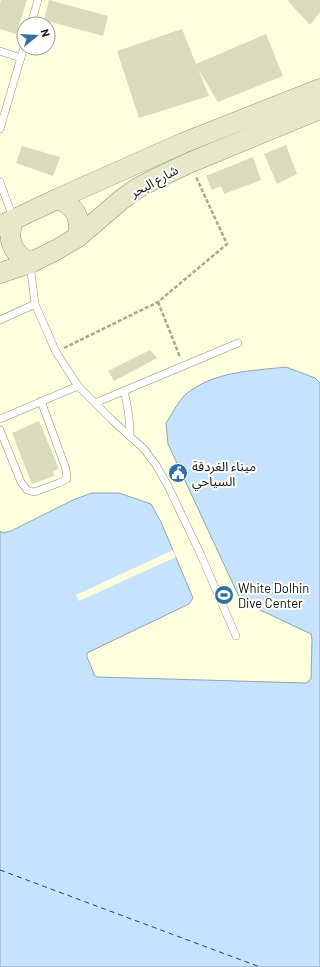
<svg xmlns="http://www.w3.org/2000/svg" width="320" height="967" font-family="Barlow,'Noto Sans Arabic',sans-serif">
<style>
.water{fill:#c6e2fd;stroke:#90a4b4}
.pier{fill:#fcfede}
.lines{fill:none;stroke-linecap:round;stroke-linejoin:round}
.ferry{stroke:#134771;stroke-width:1;stroke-dasharray:5 4;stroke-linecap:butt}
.building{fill:#d9dcbc}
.service-casing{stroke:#8f9174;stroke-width:8}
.secondary-casing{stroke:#8f9174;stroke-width:21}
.path{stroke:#a8a991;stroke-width:2.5;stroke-dasharray:4 2;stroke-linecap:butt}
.service{stroke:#fff;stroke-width:7}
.secondary{stroke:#e7e7ca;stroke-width:20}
.labels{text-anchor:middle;stroke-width:4;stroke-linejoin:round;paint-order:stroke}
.street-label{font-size:13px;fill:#131308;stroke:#fff}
.poi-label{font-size:13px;fill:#131308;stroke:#fff;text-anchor:start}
</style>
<rect width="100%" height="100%" fill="#fcfede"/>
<path class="water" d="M286,367L315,378L320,383V967H0V531L3,533L11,531L73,500L92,493H119L151,504L161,522L193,598L189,604L87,653V657L95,676L98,677L306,683L311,679L312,640L311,634L241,601L168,444L166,423C171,416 179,400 185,395C213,371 252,371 286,367Z"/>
<polygon class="pier" points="173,550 176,557 79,601 76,595"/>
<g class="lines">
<polyline class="ferry" points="0,870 260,967"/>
</g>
<g class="building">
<polygon points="1,0 27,0 16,34 0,29 0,4"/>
<polygon points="49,0 108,16 103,36 44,20"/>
<polygon points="287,0 320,0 320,12 310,25"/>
<polygon points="182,29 196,64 266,34 283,76 218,102 198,69 209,96 139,118 117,51"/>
<polygon points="286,145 297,174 277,184 264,154"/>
<polygon points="22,146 60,157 53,176 16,163"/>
<polygon points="253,157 261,180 224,194 221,186 212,190 206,176"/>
<polygon points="150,350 157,358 114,381 108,371"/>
<polygon points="39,421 59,469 53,471 54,476 32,484 12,433"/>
</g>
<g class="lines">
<g class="service-casing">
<g id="service">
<polyline points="31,24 38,0"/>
<polyline points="0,51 21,58"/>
<polyline points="0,129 24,47"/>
<polyline points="0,182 13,218"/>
<polyline points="30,264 35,304 56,352 78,386 112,420 144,449 156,465 168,486 200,553 236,636"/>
<polyline points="0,320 35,304"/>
<path d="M124,391C128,406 130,420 130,436"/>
<polyline points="95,403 238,343"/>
<polyline points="0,419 78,386"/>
<polyline points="0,430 21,482 27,490 34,492 59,483 67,479 66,469 41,401"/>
</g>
</g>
<g class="secondary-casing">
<g id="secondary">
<path d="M57,199C76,206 81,217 78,237"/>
<path d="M13,220C7,240 11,252 30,263"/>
<polyline points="0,226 57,199 183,143 320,89"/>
<polyline points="0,273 30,263 56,250 78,237 121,200 136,189 153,180 189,163 320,109"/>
</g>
</g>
<g class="path">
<polyline points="158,302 180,357"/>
<polyline points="64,348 158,302 227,244 196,177"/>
</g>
<use href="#service" class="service"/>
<use href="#secondary" class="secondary"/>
</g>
<defs>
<g id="civic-disc" transform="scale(1)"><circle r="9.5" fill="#2f6fa6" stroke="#fff"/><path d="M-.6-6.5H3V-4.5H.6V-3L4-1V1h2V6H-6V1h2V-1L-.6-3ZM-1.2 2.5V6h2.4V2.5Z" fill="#fff"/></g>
<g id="stadium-disc" transform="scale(1)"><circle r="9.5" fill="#2f6fa6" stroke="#fff"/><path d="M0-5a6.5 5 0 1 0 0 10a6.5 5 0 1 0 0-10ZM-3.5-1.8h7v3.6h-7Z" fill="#fff"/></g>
</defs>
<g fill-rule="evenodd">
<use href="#civic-disc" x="178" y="473"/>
<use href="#stadium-disc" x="224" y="595"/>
</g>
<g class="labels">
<g class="street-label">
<text transform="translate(154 181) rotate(-29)" y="5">شارع البحر</text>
</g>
<g class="poi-label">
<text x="192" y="471">ميناء الغردقة<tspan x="192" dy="15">السياحي</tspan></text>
<text x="238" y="593">White Dolhin<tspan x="238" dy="15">Dive Center</tspan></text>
</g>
</g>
<g transform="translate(36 36) rotate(72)"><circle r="19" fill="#ffffff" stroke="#a1a19c"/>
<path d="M0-3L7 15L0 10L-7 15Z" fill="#2f6fa6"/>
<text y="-6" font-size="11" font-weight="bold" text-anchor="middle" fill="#131308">N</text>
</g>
</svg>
